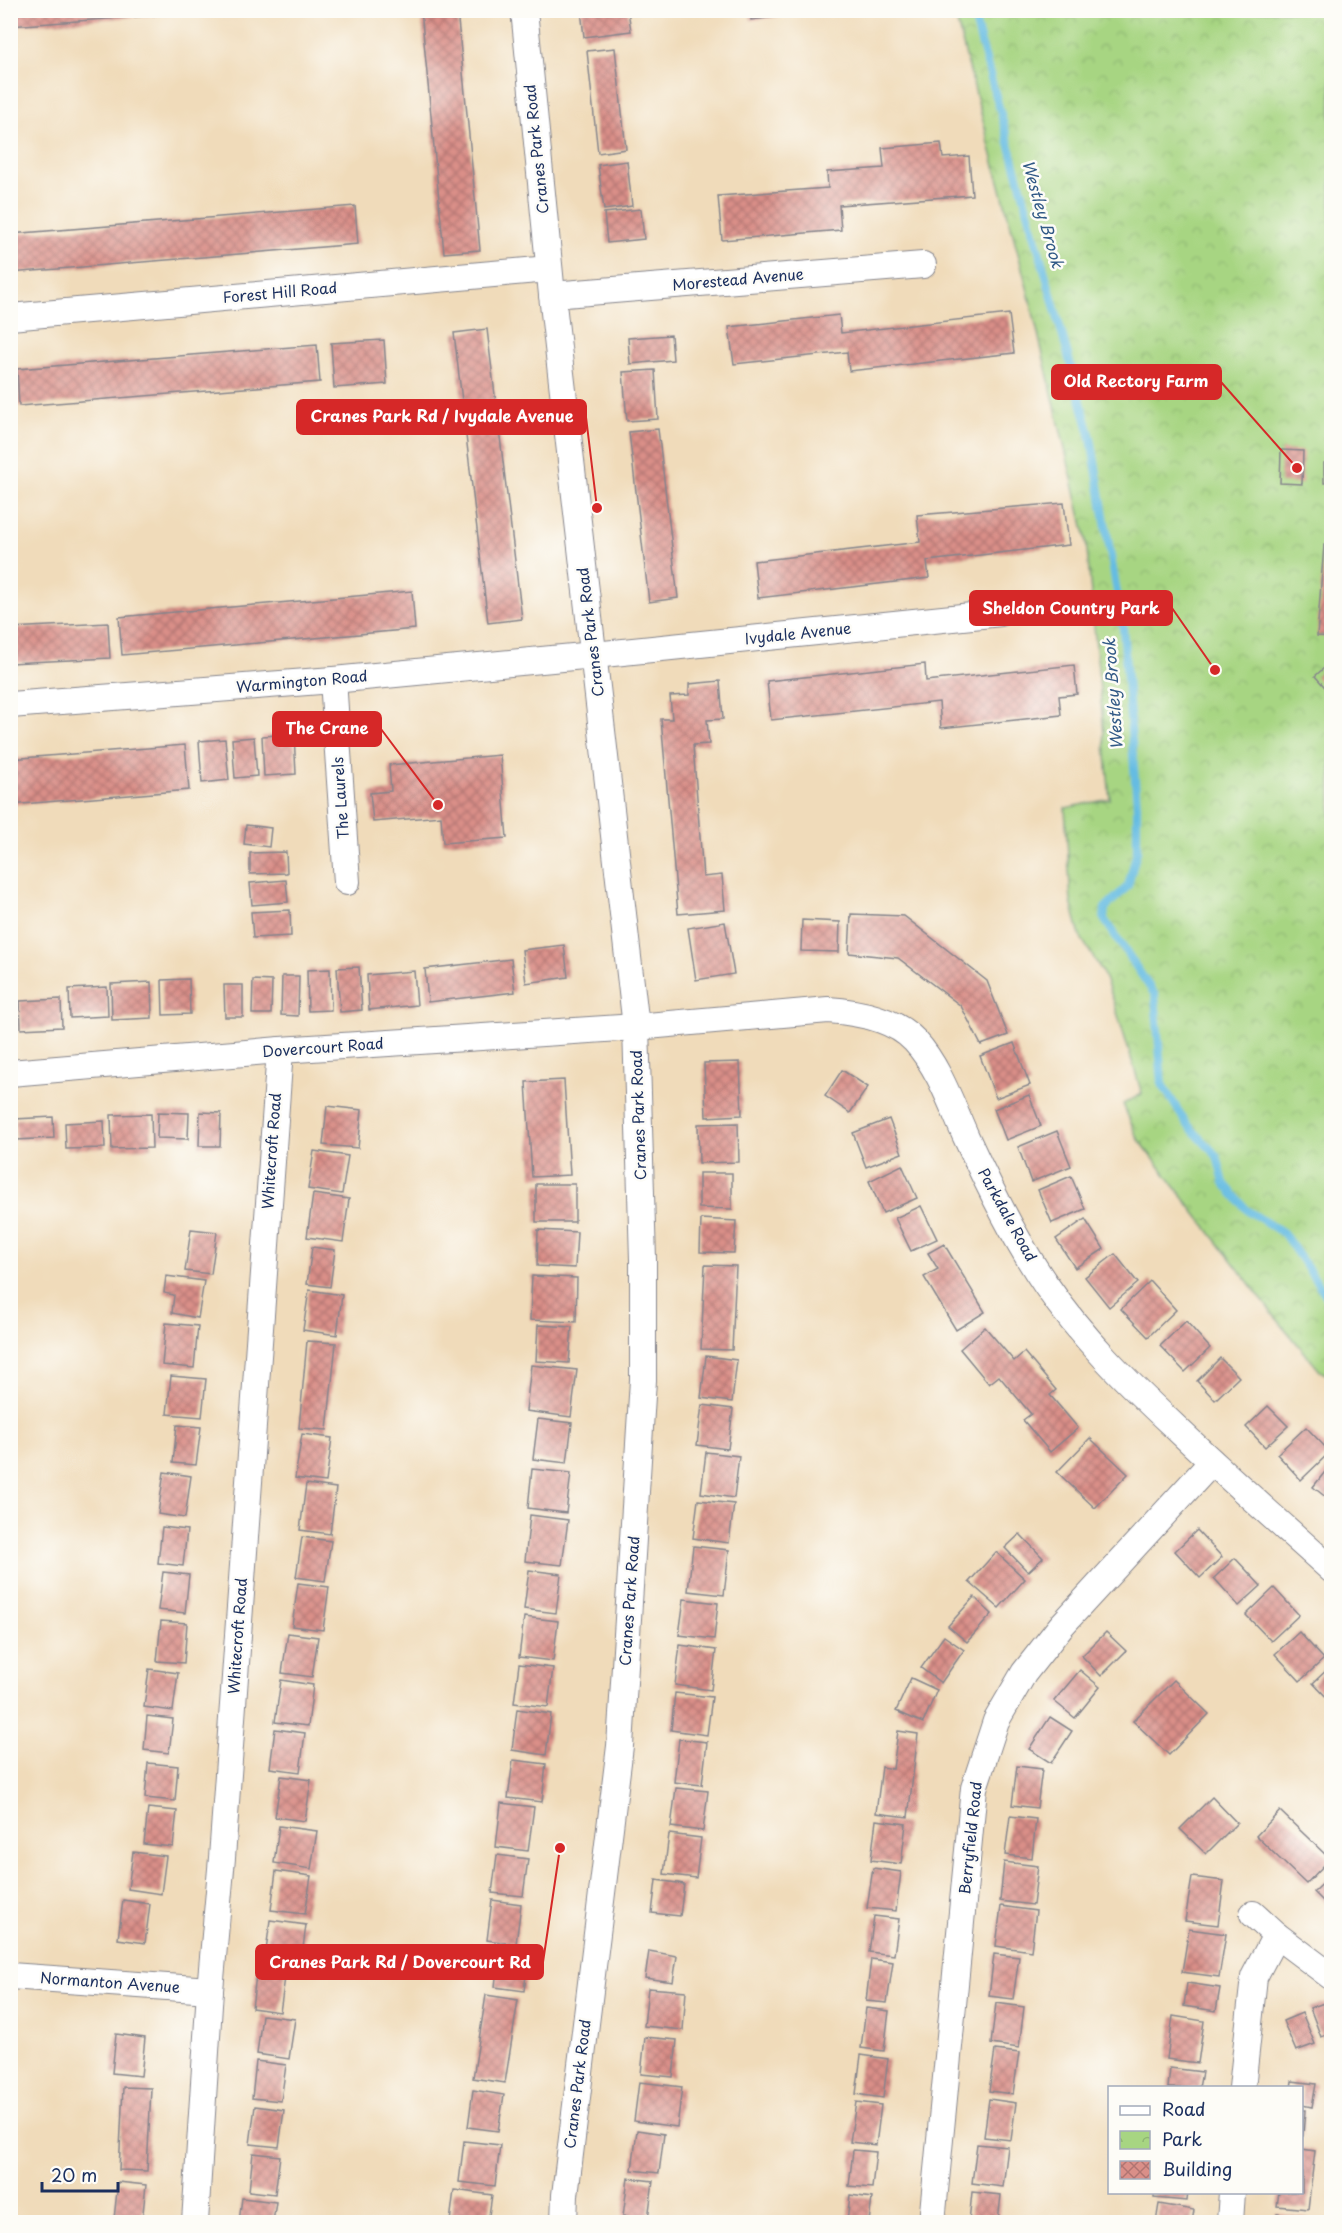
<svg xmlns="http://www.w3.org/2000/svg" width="1342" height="2233" font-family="'Playpen Sans',sans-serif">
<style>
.park{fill:url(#park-crowns);stroke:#618270;stroke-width:1.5}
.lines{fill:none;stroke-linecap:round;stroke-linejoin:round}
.stream{stroke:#65bce2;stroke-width:8}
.building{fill:url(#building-cross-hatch)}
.street-casing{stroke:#86858c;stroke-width:28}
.street{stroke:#fff;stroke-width:26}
.labels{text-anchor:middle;stroke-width:5;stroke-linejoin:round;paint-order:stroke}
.street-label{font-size:15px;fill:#1b2f5e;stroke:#fdfcf7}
.water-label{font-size:16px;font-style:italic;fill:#315986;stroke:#fdfcf7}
.leader{fill:none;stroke:#d62828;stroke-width:2}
.callout-dot{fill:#d62828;stroke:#fdfcf7;stroke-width:2}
.callout{fill:#d62828;stroke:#d62828;stroke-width:2}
.callout-label{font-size:16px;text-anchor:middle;font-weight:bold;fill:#fff}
</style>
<defs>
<pattern id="park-crowns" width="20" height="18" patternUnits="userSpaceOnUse" patternTransform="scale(1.5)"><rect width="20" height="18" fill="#a7d582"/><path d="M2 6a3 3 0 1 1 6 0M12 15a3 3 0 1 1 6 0" fill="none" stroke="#8fb773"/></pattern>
<pattern id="building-cross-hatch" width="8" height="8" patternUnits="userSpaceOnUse" patternTransform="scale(1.5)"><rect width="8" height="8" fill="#da8f88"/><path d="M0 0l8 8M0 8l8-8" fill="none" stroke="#b07572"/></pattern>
</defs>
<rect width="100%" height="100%" fill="#fdfcf7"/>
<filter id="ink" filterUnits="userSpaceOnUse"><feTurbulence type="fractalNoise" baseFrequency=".0167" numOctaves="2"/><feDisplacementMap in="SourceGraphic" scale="12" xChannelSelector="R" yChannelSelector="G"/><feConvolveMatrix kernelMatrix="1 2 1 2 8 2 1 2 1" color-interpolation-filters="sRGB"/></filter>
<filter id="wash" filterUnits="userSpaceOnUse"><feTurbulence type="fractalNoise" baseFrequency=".008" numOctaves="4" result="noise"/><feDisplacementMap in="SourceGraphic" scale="24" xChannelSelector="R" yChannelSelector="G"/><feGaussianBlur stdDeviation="1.35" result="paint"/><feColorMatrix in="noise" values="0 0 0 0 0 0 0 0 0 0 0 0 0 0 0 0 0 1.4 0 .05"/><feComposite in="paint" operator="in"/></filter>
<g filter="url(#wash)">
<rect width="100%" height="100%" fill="#f0dbba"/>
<polygon class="park" points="954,11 1331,11 1331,1377 1320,1371 1272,1313 1137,1137 1123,1104 1142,1094 1113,999 1102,971 1080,936 1071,902 1065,808 1110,799 1086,539 1028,291"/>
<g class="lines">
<polyline class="stream" points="972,10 1091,438 1123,628 1137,805 1137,851 1128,886 1105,908 1104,919 1155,995 1162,1084 1186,1123 1217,1156 1224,1183 1247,1210 1284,1234 1332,1304"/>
</g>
<g id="blocks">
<g class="building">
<polygon points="10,10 200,10 200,12 10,26"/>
<polygon points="421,10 457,10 480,250 444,253"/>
<polygon points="581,10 628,10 631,31 584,37"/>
<polygon points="750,10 816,10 816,12 751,20"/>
<polygon points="615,48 626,149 598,153 587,51"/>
<polygon points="941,143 943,158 969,156 972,195 839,205 841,230 722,240 718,196 828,188 827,172 884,168 882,148"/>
<polygon points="627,161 632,206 604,210 598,165"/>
<polygon points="355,206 358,244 10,273 10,234"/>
<polygon points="641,209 644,239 607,243 604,213"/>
<polygon points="1009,314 1014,353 849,371 847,352 734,364 729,327 839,315 841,333"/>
<polygon points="487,329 522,619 488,623 454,333"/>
<polygon points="671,335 673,360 630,364 628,338"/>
<polygon points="384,340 387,384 334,388 331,343"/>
<polygon points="317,345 320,382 19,406 17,369"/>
<polygon points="655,370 658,419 627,421 623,372"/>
<polygon points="658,429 678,598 649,602 629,432"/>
<polygon points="1281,450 1303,451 1302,484 1280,483"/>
<polygon points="1324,463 1332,464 1332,483 1324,483"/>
<polygon points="1064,503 1069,545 927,561 929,578 758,598 754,561 920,542 917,515"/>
<polygon points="1324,545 1332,546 1332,637 1317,636"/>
<polygon points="412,591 415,629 122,655 119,617"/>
<polygon points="108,623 110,658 10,663 10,628"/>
<polygon points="1332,661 1332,695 1315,676"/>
<polygon points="925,664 926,681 1074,665 1077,694 1059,696 1061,715 941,728 939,702 771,720 767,681"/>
<polygon points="720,681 723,719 707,720 709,744 693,745 703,877 722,875 725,910 678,914 661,719 672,719 670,696 689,695 689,684"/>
<polygon points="294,734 296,774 264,776 262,736"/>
<polygon points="254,737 257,776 235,778 232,739"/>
<polygon points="225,739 229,780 202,783 199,741"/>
<polygon points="185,745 189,790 10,805 10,759"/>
<polygon points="500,755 507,838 443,843 441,816 373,822 370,793 391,791 389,765"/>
<polygon points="246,825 271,828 269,847 244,844"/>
<polygon points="286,852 287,873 250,874 250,853"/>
<polygon points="286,880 288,902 252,905 250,883"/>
<polygon points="290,910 291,936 253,938 251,912"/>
<polygon points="851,914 904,916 987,981 1008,1035 981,1045 961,1006 898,958 849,953"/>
<polygon points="802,920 840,922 839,952 801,951"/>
<polygon points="725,922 734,974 696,980 688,928"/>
<polygon points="564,945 568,977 526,983 522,950"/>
<polygon points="511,959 515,992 428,1002 425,969"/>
<polygon points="359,967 362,1010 340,1012 337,968"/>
<polygon points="330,969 331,1010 308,1011 307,970"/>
<polygon points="414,971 417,1005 369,1010 367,975"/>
<polygon points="282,976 299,976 298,1016 281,1015"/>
<polygon points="189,979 190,1014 163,1015 162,980"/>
<polygon points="253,980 272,981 271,1014 252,1014"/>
<polygon points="151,982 152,1018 112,1020 111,984"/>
<polygon points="224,985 243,985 243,1017 225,1017"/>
<polygon points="107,987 108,1016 70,1018 69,989"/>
<polygon points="61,999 62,1027 21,1029 20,1001"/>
<polygon points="1014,1043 1030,1085 996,1098 980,1056"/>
<polygon points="740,1062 742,1115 706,1117 704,1063"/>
<polygon points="842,1070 868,1087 850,1113 825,1096"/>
<polygon points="564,1080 570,1175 532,1177 526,1082"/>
<polygon points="1029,1095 1041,1126 1006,1140 994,1109"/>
<polygon points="327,1106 362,1110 358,1148 323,1145"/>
<polygon points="158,1112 189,1113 188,1139 157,1138"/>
<polygon points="200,1112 221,1113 220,1146 199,1146"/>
<polygon points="151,1114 152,1148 112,1149 111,1115"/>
<polygon points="53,1117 54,1138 16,1140 15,1119"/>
<polygon points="889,1119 902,1153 866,1167 853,1133"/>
<polygon points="104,1121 105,1148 66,1149 65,1123"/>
<polygon points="738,1123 739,1162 699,1163 698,1124"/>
<polygon points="1057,1131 1071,1166 1031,1182 1018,1147"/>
<polygon points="314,1151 348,1156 342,1194 308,1189"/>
<polygon points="902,1165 917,1198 883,1213 869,1181"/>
<polygon points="699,1173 732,1173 732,1209 699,1208"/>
<polygon points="1071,1176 1085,1209 1052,1223 1038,1190"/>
<rect x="536" y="1184" width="39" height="38"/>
<polygon points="313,1194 349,1199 343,1242 307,1237"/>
<polygon points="921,1206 937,1239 911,1251 895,1218"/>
<polygon points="701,1219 736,1221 734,1253 700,1252"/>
<polygon points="1085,1219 1104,1249 1075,1268 1056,1239"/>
<polygon points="191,1229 217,1232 211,1274 185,1271"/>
<polygon points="538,1230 577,1232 575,1268 537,1266"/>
<polygon points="944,1244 985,1312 956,1330 924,1277 938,1269 928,1253"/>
<polygon points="312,1247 335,1250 330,1287 307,1284"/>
<polygon points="1115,1254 1138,1283 1109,1307 1085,1277"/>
<polygon points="705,1265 736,1266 732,1350 701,1349"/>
<polygon points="166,1276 204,1281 198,1318 172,1313 174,1295 164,1293"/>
<polygon points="532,1276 577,1278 576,1322 530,1320"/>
<polygon points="1150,1281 1176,1310 1148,1337 1121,1309"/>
<polygon points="309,1290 342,1295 337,1335 303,1330"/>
<polygon points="1186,1321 1210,1348 1185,1372 1160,1346"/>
<polygon points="166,1323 198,1326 194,1368 162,1365"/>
<polygon points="538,1325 572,1327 569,1363 536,1361"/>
<polygon points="985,1327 1014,1361 1024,1352 1056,1390 1050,1395 1078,1428 1050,1452 1023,1420 1031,1414 999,1376 989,1384 960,1349"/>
<polygon points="307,1341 336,1343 327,1430 299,1428"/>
<polygon points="706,1356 737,1360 732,1402 701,1398"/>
<polygon points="1220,1358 1239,1377 1215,1400 1197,1381"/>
<polygon points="531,1365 577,1370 571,1417 526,1411"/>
<polygon points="171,1376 206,1379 202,1417 167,1414"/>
<polygon points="702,1405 733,1409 728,1449 697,1445"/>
<polygon points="1268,1406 1288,1426 1265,1447 1246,1427"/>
<polygon points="538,1419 572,1423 567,1463 533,1459"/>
<polygon points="177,1425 201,1427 196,1465 173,1463"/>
<polygon points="1306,1427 1330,1452 1301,1480 1277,1454"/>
<polygon points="302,1434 332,1438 326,1482 295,1478"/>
<polygon points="1090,1438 1128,1474 1095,1508 1057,1472"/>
<polygon points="706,1452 739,1456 734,1498 701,1493"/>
<polygon points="1332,1463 1332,1502 1313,1487"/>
<polygon points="532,1469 571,1473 566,1513 528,1508"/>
<polygon points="164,1472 191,1476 185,1518 158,1514"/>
<polygon points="306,1484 336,1488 330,1534 300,1530"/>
<polygon points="698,1500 734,1504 729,1543 693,1538"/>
<polygon points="530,1515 568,1520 562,1565 525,1561"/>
<polygon points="162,1527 187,1530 183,1566 158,1563"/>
<polygon points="1197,1530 1222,1557 1200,1578 1175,1551"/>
<polygon points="1020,1534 1043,1558 1028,1572 1005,1548"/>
<polygon points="302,1537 331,1541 325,1581 296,1577"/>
<polygon points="693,1546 729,1550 724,1595 688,1591"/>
<polygon points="996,1552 1025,1579 999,1608 969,1582"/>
<polygon points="1235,1558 1261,1586 1239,1606 1214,1578"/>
<polygon points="529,1570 561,1574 556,1613 524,1609"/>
<polygon points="163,1572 189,1575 185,1613 158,1610"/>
<polygon points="298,1583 329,1587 323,1630 292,1626"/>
<polygon points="1274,1588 1299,1615 1271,1641 1246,1615"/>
<polygon points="974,1597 992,1614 967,1642 948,1626"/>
<polygon points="684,1599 718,1603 714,1639 679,1635"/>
<polygon points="524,1617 558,1621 553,1661 519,1657"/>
<polygon points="161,1621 187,1623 184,1663 157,1661"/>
<polygon points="1106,1632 1126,1651 1101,1676 1082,1656"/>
<polygon points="1299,1632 1324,1659 1300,1681 1275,1654"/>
<polygon points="288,1633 318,1637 312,1677 282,1673"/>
<polygon points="944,1636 964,1650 941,1683 921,1668"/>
<polygon points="680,1645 716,1650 711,1690 675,1685"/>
<polygon points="519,1664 553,1668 548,1707 514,1703"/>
<polygon points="1332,1665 1332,1703 1313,1683"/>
<polygon points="149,1669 178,1673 173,1711 144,1707"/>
<polygon points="1080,1670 1100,1687 1075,1718 1054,1701"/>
<polygon points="911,1678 937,1690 923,1723 896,1711"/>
<polygon points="281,1680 313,1685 308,1726 275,1722"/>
<polygon points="1174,1680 1209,1714 1169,1755 1133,1721"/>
<polygon points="675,1693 712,1697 707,1735 671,1730"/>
<polygon points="517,1709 551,1714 546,1755 512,1750"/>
<polygon points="147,1716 173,1719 169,1753 144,1750"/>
<polygon points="1050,1717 1072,1731 1051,1763 1029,1749"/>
<polygon points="275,1729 305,1733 300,1772 270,1768"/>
<polygon points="898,1731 918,1734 908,1817 876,1813 882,1767 893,1769"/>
<polygon points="679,1739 707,1742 702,1785 674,1782"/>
<polygon points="513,1760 546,1764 542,1802 508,1798"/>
<polygon points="148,1763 178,1766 175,1801 145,1798"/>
<polygon points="1017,1766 1042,1769 1037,1808 1012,1805"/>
<polygon points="281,1776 311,1780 305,1821 275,1817"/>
<polygon points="676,1788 708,1791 703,1831 671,1827"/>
<polygon points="1212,1797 1237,1823 1206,1854 1180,1829"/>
<polygon points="501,1803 534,1807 528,1851 496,1847"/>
<polygon points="148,1808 177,1811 173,1847 144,1844"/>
<polygon points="1280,1811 1330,1859 1306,1884 1256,1836"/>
<polygon points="1010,1816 1036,1819 1032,1858 1005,1855"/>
<polygon points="876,1820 906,1824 901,1864 871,1860"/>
<polygon points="279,1826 317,1831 311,1869 274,1863"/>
<polygon points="669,1834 701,1838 696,1878 664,1874"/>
<polygon points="133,1852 166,1856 161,1894 128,1889"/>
<polygon points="497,1855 528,1859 523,1896 492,1893"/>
<polygon points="1004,1862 1038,1866 1033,1905 1000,1901"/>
<polygon points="873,1868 901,1872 896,1911 867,1908"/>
<polygon points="276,1871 311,1876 305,1914 271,1910"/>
<polygon points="1332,1875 1332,1910 1314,1892"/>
<polygon points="1192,1877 1224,1881 1218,1925 1185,1921"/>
<polygon points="656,1880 684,1884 680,1916 652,1913"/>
<polygon points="123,1900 150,1904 145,1943 118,1939"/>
<polygon points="492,1900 521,1904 516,1944 487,1940"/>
<polygon points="1001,1906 1036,1911 1031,1951 996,1946"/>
<polygon points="874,1916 899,1919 894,1955 869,1952"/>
<polygon points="270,1920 306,1925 301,1964 265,1959"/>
<polygon points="1189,1929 1226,1934 1219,1977 1182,1972"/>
<polygon points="499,1949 529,1952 524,1991 495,1987"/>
<polygon points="649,1951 677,1956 673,1982 645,1978"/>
<polygon points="994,1954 1019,1957 1013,1999 989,1996"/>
<polygon points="871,1959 893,1962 887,2003 866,2001"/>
<polygon points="257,1967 286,1971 280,2012 252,2008"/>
<polygon points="1187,1983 1220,1988 1216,2011 1184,2006"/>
<polygon points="648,1988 686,1991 683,2030 644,2026"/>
<polygon points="486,1995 518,2000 505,2083 473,2078"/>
<polygon points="1332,2000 1332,2033 1321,2037 1310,2008"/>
<polygon points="996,2003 1024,2007 1019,2048 991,2044"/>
<polygon points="866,2008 889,2011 884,2051 861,2048"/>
<polygon points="1302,2013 1315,2044 1296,2051 1283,2021"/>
<polygon points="262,2015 295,2019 289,2059 257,2054"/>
<polygon points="1173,2016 1204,2021 1198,2063 1167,2059"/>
<polygon points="116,2034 145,2038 141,2076 112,2073"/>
<polygon points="645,2037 677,2040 673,2077 641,2074"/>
<polygon points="995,2050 1019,2053 1013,2094 989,2091"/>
<polygon points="861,2055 888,2059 883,2098 856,2094"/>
<polygon points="256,2061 286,2065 281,2101 252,2098"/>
<polygon points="1170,2068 1202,2072 1199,2088 1168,2088"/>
<polygon points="1292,2081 1316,2084 1312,2107 1302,2105 1302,2088 1291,2088"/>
<polygon points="639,2082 682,2087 677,2127 634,2121"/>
<polygon points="123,2087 151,2088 147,2171 119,2170"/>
<polygon points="473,2090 504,2095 498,2131 468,2127"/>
<polygon points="989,2099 1016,2103 1011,2140 984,2137"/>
<polygon points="856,2102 881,2105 876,2145 850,2142"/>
<polygon points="255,2106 284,2110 279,2147 250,2144"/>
<polygon points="1302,2110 1305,2110 1303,2136 1302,2136"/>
<polygon points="637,2130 664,2134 659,2173 632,2170"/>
<polygon points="464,2141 500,2145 495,2186 459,2182"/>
<polygon points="977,2144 1008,2147 1003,2187 972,2183"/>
<polygon points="1302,2149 1315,2151 1308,2209 1277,2206 1279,2192 1302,2192"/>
<polygon points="853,2150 876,2152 872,2188 849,2186"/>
<polygon points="253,2153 280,2156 275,2194 249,2191"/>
<polygon points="628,2178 653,2181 648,2219 623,2216"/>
<polygon points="118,2182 146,2185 142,2222 114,2219"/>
<polygon points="454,2190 492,2195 488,2222 450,2222"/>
<polygon points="972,2192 1001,2195 998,2222 969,2222"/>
<polygon points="1154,2192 1188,2192 1187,2201 1154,2198"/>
<polygon points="850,2195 872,2198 869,2222 847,2222"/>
<polygon points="242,2198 276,2202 273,2222 239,2222"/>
<polygon points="1159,2204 1194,2210 1192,2222 1156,2222"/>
<polygon points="1277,2214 1308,2218 1307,2222 1276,2222"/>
</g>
</g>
</g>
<g filter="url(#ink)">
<use href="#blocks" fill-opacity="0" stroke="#86858c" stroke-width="1.5"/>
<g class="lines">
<g class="street-casing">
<g id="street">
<polyline points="524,10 552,295 636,1027 643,1260 643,1380 620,1746 565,2195 564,2222"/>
<polyline points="552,295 923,265"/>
<polyline points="10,317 549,269"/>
<polyline points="333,680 347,882"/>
<polyline points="10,705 333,680 594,655 1001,613"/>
<path d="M10,1073L280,1050L636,1027L828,1010C857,1012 894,1018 915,1041C939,1067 952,1106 966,1137C989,1187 1015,1240 1046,1285C1082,1338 1128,1383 1174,1426C1225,1475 1279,1522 1332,1570"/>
<polyline points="1253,1914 1276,1935 1332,1977"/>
<polyline points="10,1976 210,1990"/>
<polyline points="1242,2088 1254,1977 1276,1935"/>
<polyline points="195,2222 210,1990 222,1858 280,1050"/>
<polyline points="932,2222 974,1788 996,1721 1024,1673 1061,1626 1212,1462"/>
<polyline points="1230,2222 1232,2192"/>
</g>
</g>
<use href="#street" class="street"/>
</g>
</g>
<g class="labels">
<g class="street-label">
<text transform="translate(537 149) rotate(-96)" y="5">Cranes Park Road</text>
<text transform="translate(738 280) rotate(-5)" y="5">Morestead Avenue</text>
<text transform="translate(280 293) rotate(-5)" y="5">Forest Hill Road</text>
<text transform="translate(591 632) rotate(-97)" y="5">Cranes Park Road</text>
<text transform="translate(798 634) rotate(-6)" y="5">Ivydale Avenue</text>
<text transform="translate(302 682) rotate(-5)" y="5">Warmington Road</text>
<text transform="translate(341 798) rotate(-94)" y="5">The Laurels</text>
<text transform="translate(323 1048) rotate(-4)" y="5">Dovercourt Road</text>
<text transform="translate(639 1115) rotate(-92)" y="5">Cranes Park Road</text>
<text transform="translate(272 1151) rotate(-86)" y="5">Whitecroft Road</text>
<text transform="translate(1007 1215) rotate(61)" y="5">Parkdale Road</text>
<text transform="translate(630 1601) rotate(-86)" y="5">Cranes Park Road</text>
<text transform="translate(238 1636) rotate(-86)" y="5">Whitecroft Road</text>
<text transform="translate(971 1838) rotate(-84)" y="5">Berryfield Road</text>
<text transform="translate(110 1983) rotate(4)" y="5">Normanton Avenue</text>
<text transform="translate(578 2084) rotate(-83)" y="5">Cranes Park Road</text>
</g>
<g class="water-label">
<text transform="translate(1043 214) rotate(74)" y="6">Westley Brook</text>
<text transform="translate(1113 694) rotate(-94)" y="6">Westley Brook</text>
</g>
</g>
<path class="leader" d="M1297 468L1221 382M597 508L586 417M1215 670L1172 608M438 805L381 729M560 1848L543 1962"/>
<g class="callout-dot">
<circle cx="1297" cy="468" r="6"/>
<circle cx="597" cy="508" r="6"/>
<circle cx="1215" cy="670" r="6"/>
<circle cx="438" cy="805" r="6"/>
<circle cx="560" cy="1848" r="6"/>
</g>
<g class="callout">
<rect x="1052" y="365" width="169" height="34" rx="6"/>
<rect x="297" y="400" width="289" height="34" rx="6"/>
<rect x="970" y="591" width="202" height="34" rx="6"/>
<rect x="273" y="712" width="108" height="34" rx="6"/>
<rect x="256" y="1945" width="287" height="34" rx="6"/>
</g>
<g class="callout-label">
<text x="1136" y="387">Old Rectory Farm</text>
<text x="442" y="422">Cranes Park Rd / Ivydale Avenue</text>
<text x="1071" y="614">Sheldon Country Park</text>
<text x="327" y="734">The Crane</text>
<text x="400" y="1968">Cranes Park Rd / Dovercourt Rd</text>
</g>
<rect width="1342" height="2233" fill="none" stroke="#fdfcf7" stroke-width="36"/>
<rect x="1108" y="2086" width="195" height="108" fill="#fdfcf7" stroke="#a3aaba" stroke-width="1.5"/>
<rect x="1120" y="2106" width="30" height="9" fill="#ffffff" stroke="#a3aaba" stroke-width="1.5"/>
<text x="1162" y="2116" font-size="18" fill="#1b2f5e">Road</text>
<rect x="1120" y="2131" width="30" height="18" fill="url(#park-crowns)" stroke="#a3aaba" stroke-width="1.5"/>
<text x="1162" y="2146" font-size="18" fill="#1b2f5e">Park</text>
<rect x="1120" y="2161" width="30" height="18" fill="url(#building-cross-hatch)" stroke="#a3aaba" stroke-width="1.5"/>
<text x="1162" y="2176" font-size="18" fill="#1b2f5e">Building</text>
<path d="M42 2182v9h76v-9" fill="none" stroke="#1b2f5e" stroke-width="3"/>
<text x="51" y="2182" font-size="18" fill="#1b2f5e" stroke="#fdfcf7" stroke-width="4.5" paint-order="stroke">20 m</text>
</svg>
